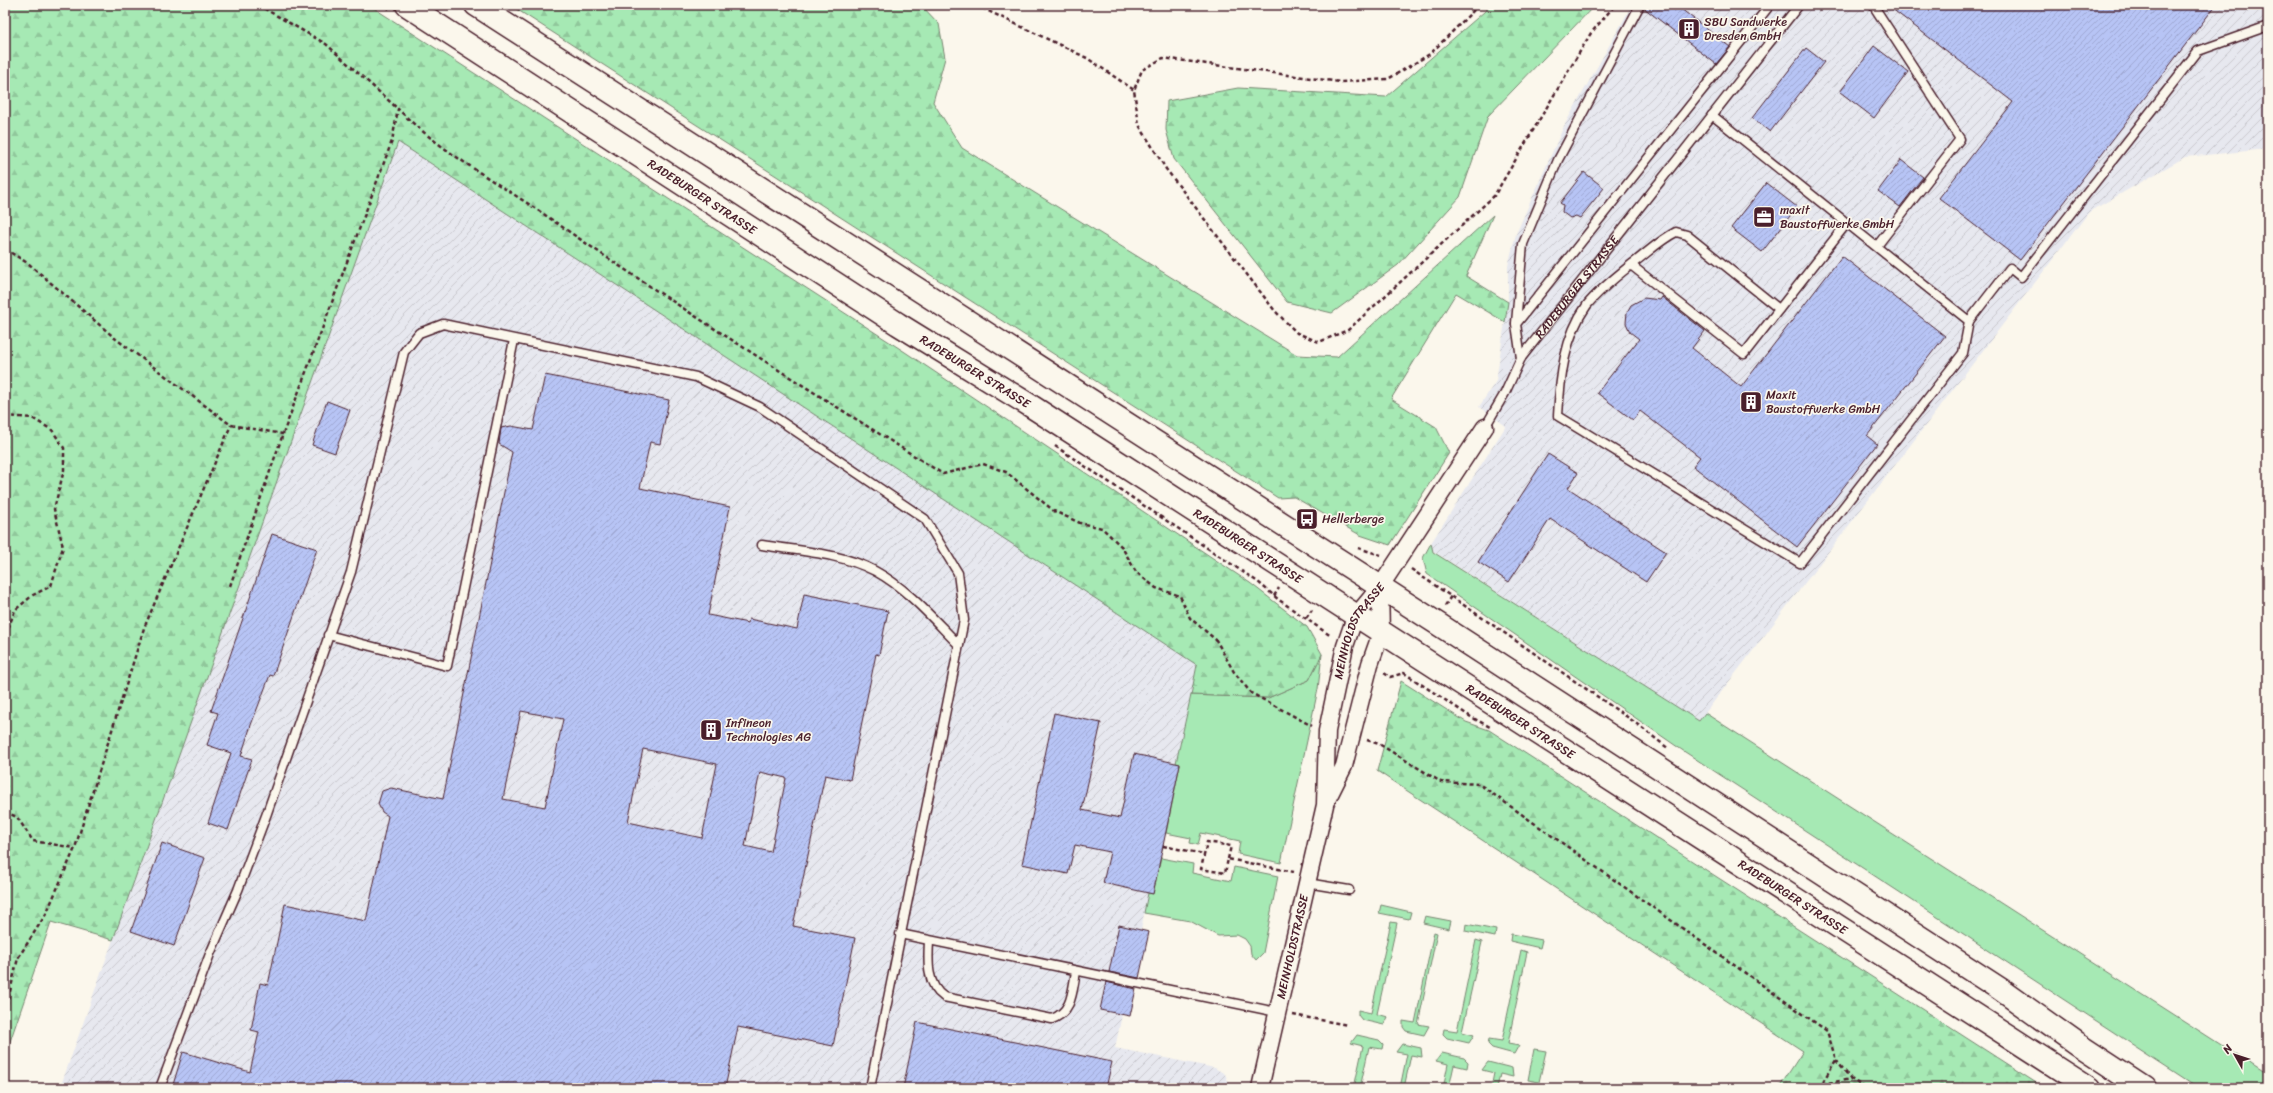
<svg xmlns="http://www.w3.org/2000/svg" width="2273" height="1093" font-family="Sriracha,sans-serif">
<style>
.industrial{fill:url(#industrial-furrows)}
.green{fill:#a6e9b4;stroke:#788470}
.forest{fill:url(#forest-firs);stroke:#788470}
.building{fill:url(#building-hatch);stroke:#4a1f2b;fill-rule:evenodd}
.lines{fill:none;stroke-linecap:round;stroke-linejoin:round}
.lane-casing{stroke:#4a1f2b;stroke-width:11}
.street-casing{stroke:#4a1f2b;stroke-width:19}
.primary-casing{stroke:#4a1f2b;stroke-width:25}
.path{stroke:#4a1f2b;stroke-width:2.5;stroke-dasharray:4 3;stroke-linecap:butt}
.lane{stroke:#fbf7ec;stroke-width:8}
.street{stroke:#fbf7ec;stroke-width:16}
.primary{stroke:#fbf7ec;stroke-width:22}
.labels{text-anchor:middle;stroke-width:3.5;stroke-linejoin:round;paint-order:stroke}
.poi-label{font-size:12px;fill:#4a1f2b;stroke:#fbf7ec;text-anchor:start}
.street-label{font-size:12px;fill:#4a1f2b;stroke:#fbf7ec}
</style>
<defs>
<pattern id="industrial-furrows" width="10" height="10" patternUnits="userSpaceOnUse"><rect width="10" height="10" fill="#e7e8ef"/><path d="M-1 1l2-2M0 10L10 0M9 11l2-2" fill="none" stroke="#c8c7cd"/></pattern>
<pattern id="forest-firs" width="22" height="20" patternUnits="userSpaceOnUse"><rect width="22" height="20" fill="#a6e9b4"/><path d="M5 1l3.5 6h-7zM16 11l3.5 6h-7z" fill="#90c79b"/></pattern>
<pattern id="building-hatch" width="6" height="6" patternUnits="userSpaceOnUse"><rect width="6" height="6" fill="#b7c4f5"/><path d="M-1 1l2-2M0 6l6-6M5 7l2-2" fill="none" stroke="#9fa8d2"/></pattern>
</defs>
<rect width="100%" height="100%" fill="#fbf7ec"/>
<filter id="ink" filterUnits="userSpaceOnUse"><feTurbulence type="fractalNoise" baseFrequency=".025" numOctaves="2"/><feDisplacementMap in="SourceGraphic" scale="8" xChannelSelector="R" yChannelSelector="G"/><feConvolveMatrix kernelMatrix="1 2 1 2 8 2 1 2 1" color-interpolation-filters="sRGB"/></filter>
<g filter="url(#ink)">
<g class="industrial">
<polygon points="1632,5 2268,5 2268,149 2185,157 2089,212 1699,721 1433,551 1431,543 1506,426 1479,407 1496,381 1508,302 1508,266 1516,234 1564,126"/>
<polygon points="398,142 1197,665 1176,763 1180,764 1166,833 1153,894 1148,893 1141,930 1149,932 1130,1016 1122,1015 1115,1048 1215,1068 1225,1074 1231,1088 60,1088"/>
</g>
<g class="green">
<polygon points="1431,543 1433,552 1699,721 1705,713 2268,1075 2268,1088 2199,1088 1682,750 1427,574 1423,558"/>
<polygon points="1322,654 1318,689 1281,863 1238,854 1240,841 1201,833 1198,845 1190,843 1191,838 1166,833 1180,764 1176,763 1191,695 1268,698 1309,680"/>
<polygon points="1161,858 1193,864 1192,873 1231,881 1234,867 1278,876 1263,953 1256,960 1251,954 1250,946 1245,939 1237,935 1218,936 1190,921 1144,913 1148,893 1153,893"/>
<polygon points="1381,905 1411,912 1409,919 1379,913"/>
<polygon points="1425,916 1451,921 1449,929 1423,923"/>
<polygon points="1391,922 1397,923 1377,1014 1388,1017 1384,1025 1362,1020 1358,1015 1358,1010 1371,1013"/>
<polygon points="1466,924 1496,930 1495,937 1465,931"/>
<polygon points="1434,932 1437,933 1418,1024 1429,1026 1424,1035 1406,1031 1403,1027 1403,1021 1415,1023"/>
<polygon points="1511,934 1542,940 1540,948 1510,941"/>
<polygon points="1476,940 1482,942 1462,1032 1474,1035 1469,1043 1447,1038 1443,1034 1444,1029 1457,1031"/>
<polygon points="1521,950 1527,952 1508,1043 1519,1045 1514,1054 1492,1048 1488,1044 1489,1039 1502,1041"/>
<polygon points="1357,1035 1379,1040 1383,1044 1382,1049 1369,1047 1360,1088 1354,1088 1363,1046 1351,1043"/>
<polygon points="1402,1044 1421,1048 1422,1057 1411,1055 1404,1088 1400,1088 1407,1054 1396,1052"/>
<polygon points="1534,1049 1546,1051 1539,1082 1528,1080"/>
<polygon points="1442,1053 1464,1058 1468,1062 1467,1068 1454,1065 1449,1088 1443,1088 1448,1064 1436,1061"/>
<polygon points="1488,1062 1512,1068 1513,1077 1500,1074 1497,1088 1491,1088 1494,1073 1482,1070"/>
</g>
<g class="forest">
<polygon points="5,5 369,5 905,352 1250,583 1307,627 1322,654 1309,680 1268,698 1191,695 1197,665 398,142 113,940 51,922 5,1056"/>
<polygon points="510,5 921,5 939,24 945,58 933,102 962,148 1297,355 1337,357 1493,215 1466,276 1508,302 1505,322 1456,293 1391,399 1436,427 1449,453 1390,545 1360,535 1294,497 1278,498"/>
<polygon points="1492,5 1595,5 1488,116 1460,197 1398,265 1332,313 1287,302 1174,159 1166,130 1167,101 1238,88 1386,97"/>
<polygon points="1401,681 1466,722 1489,730 2044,1088 1779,1088 1803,1051 1377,771"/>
</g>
<g class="building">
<polygon points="1645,5 1676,5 1730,47 1716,64 1644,8"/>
<polygon points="1887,5 2216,5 2020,260 1939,198 2013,102"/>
<polygon points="1874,46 1908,72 1874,118 1840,92"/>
<polygon points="1806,48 1824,62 1770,132 1752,118"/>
<polygon points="1901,160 1923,177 1900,207 1878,191"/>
<polygon points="1584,172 1604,188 1580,218 1576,216 1570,218 1562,212 1563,205 1560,203"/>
<polygon points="1766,183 1797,207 1762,252 1731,228"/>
<polygon points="1842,256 1945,336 1867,436 1877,444 1797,547 1693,466 1700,457 1640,411 1633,420 1597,393 1639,339 1630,332 1626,323 1627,312 1631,305 1644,298 1660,300 1662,297 1705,331 1692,348 1741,387"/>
<path d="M545,375L669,400L660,444L650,442L640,488L730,507L708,615L748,623L749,619L797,629L804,594L888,611L879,655L876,654L850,780L825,775L793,926L855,938L833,1046L738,1027L725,1088H172L183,1052L250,1072L259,1032L251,1030L260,983L268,985L285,904L366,921L388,816L382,812L378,804L382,791L391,788L443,799L512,452L499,444L501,428L511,426L533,430ZM521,711L563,719L545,807L503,799ZM643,749L717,764L702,838L628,822ZM760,772L786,778L771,852L745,846Z"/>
<polygon points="327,401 350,410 335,453 312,445"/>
<polygon points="1548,454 1578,473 1568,488 1666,552 1646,582 1550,519 1509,582 1478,562"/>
<polygon points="272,534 317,549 273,676 270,675 251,725 241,756 252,759 228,830 208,823 231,753 207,745 218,713 211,711"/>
<polygon points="1054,713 1101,723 1082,810 1120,818 1134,754 1180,764 1153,894 1103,883 1110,852 1075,845 1068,874 1022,864"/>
<polygon points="162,843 205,858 174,946 131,931"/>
<polygon points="1119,925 1149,932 1139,978 1109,972"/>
<polygon points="1106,982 1136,989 1130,1016 1100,1010"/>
<polygon points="917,1022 1112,1062 1106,1088 903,1088"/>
</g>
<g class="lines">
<g class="lane-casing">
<g id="lane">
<polyline points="1873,5 1960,139 1877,246"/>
<path d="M1712,115L1969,321L1963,353L1800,563L1558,416C1560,378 1564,337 1587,305C1599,290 1617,276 1632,264C1647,253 1660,240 1676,232L1687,235L1779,309"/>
<polyline points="1631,265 1744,354 1847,223"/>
<polyline points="1969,321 2010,268 2021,277 2198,51 2268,26"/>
<polyline points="1516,323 1523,244 1558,160 1640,5"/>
<polyline points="1521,358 1516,324 1770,5"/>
<path id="s1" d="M1485,427L1505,393L1521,358L1799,5"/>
<path d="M762,545C799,551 841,553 875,571C908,589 933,619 959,645"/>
<polyline points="328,635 447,666 514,340"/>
<polyline points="1307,883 1349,890"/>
<polyline points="900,934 1277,1012"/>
<path d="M929,941C928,960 926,985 944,997L1052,1019C1073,1011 1072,991 1076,972"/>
<polyline points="160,1088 210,954 238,890 267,813 351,572 404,352 419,333 443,324 696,377 760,407 925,519 958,573 964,620 870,1088"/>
</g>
</g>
<g class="street-casing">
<g id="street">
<polyline points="1327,800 1344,766 1370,664 1381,633 1380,587"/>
<path id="s2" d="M1260,1088L1325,805L1327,731L1345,646L1355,617L1380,587L1485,427"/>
</g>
</g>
<g class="primary-casing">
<g id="primary">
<path id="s3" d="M407,5L898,324L1031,406L2089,1088"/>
<polyline points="476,5 1435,622 2000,989 2077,1044 2144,1088"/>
</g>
</g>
<g class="path">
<polyline points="258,5 326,44 398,109"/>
<polyline points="382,5 389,9"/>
<polyline points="976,5 1087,58 1134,90"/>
<polyline points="1479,5 1430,54 1388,79 1340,82 1163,58 1142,70 1134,90 1139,125 1166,169 1275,311 1297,333 1319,342 1348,330 1494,196 1591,33 1615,5"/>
<polyline points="5,249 29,264 116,339 231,425 283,434"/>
<polyline points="5,416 32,418 52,430 64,448 64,470 54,509 63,547 51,586 33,595 15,610 5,637"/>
<polyline points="1055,446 1258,582 1279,600 1331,636"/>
<polyline points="1358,548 1381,555"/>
<polyline points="1411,569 1633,721 1669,749"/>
<path d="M230,586L283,434L392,141L398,109C442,153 497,182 548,217C677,307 810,390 943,474L983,464L1006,472L1054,511L1080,523L1102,528L1122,547L1136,572L1156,588L1180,596L1190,618L1216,640L1234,672L1251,693L1312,726"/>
<polyline points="1274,596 1279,588"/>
<polyline points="1445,606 1451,596"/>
<polyline points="1306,618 1312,610"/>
<polyline points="1384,673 1390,677 1404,673 1471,717 1490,727"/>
<polyline points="1367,740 1379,744 1441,782 1479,784 1827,1031 1836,1060 1819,1088"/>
<polyline points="5,812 17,817 33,841 75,848"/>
<polyline points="1163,846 1204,854"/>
<polyline points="1228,859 1231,846 1207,842 1201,869 1225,873 1228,859 1294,872"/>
<polyline points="5,1012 18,958 46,914 75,848 144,628 231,425"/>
<polyline points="1293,1015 1348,1025"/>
<polyline points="1836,1060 1851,1079"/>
<polyline points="1822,1084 1851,1079 1865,1088"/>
</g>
<use href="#lane" class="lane"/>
<use href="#street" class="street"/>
<use href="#primary" class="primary"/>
</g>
</g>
<defs>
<g id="building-square" transform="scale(1.15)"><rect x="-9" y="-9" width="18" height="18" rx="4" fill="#4a1f2b" stroke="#fbf7ec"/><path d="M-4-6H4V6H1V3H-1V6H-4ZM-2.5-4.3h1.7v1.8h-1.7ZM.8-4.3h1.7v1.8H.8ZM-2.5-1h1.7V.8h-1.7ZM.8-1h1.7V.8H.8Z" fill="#fff"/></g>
<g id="office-square" transform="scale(1.15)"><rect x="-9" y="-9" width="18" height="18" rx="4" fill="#4a1f2b" stroke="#fbf7ec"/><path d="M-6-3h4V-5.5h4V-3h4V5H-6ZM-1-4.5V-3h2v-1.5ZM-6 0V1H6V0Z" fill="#fff"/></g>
<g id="bus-square" transform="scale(1.15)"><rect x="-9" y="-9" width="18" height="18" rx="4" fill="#4a1f2b" stroke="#fbf7ec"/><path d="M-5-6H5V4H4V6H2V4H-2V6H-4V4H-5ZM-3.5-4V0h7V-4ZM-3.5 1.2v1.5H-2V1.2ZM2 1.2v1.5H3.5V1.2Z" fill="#fff"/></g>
</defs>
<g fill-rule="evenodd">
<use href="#building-square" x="1689" y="29"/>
<use href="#office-square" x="1764" y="217"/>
<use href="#building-square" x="1751" y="402"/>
<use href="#bus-square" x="1307" y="519"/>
<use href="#building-square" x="711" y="730"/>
</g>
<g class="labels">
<g class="poi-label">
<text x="1704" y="26">SBU Sandwerke<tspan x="1704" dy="14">Dresden GmbH</tspan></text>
<text x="1780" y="214">maxit<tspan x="1780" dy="14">Baustoffwerke GmbH</tspan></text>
<text x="1766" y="399">Maxit<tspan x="1766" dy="14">Baustoffwerke GmbH</tspan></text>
<text x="1322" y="523">Hellerberge</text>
<text x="726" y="727">Infineon<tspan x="726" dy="14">Technologies AG</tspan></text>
</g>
<g class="street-label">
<text dy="4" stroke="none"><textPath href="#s3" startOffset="352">RADEBURGER STRASSE</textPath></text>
<text dy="4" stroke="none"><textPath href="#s1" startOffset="168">RADEBURGER STRASSE</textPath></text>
<text dy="4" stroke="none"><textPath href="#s3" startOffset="676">RADEBURGER STRASSE</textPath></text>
<text dy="4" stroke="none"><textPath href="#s3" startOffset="1000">RADEBURGER STRASSE</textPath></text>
<text dy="4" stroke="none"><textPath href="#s2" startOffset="471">MEINHOLDSTRASSE</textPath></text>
<text dy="4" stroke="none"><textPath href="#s3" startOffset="1324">RADEBURGER STRASSE</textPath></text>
<text dy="4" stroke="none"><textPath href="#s3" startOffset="1648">RADEBURGER STRASSE</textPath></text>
<text dy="4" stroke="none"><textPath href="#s2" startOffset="145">MEINHOLDSTRASSE</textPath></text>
</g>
</g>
<rect width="2273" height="1093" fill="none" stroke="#fbf7ec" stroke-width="20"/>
<rect x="10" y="10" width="2253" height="1073" fill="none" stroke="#4a1f2b" stroke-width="1.5" filter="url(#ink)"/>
<g transform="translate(2235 1055) rotate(309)" stroke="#fbf7ec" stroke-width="3" paint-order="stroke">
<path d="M0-3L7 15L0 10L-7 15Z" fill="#4a1f2b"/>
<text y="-6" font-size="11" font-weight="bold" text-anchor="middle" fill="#4a1f2b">N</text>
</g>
</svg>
